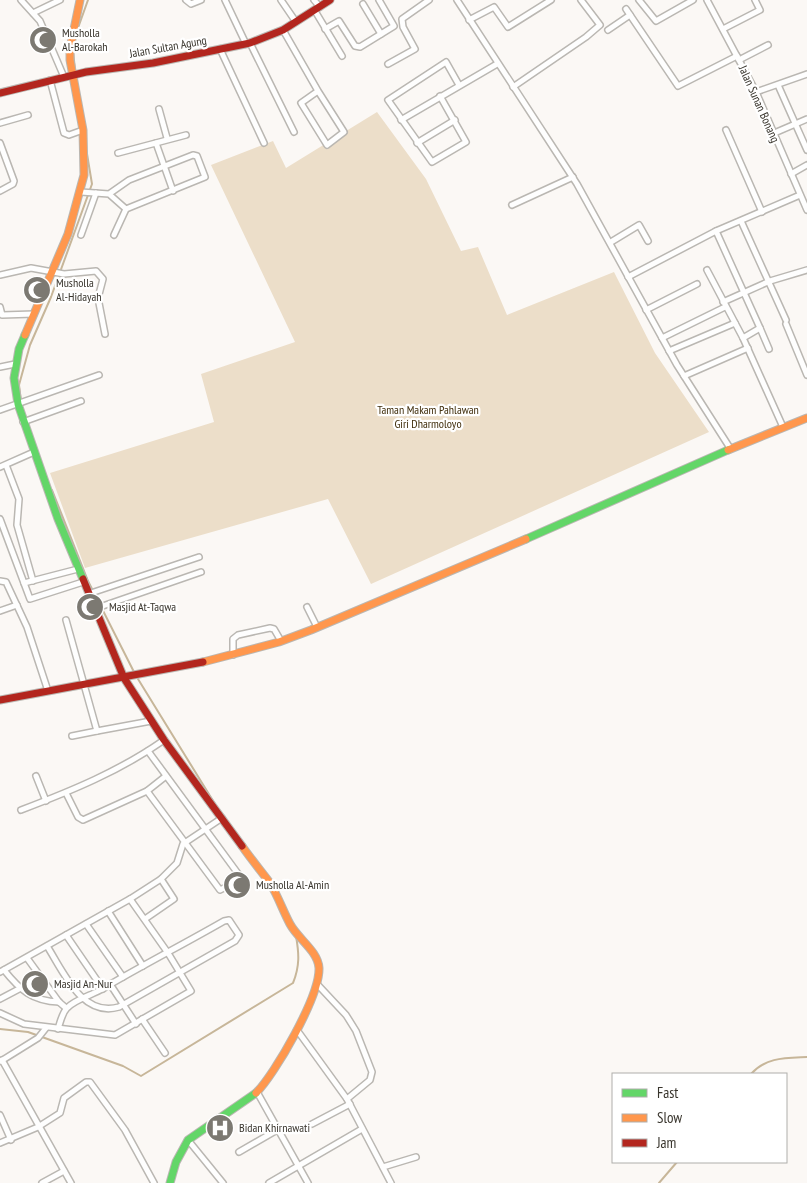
<svg xmlns="http://www.w3.org/2000/svg" width="807" height="1183" font-family="'PT Sans Narrow',sans-serif">
<style>
.green{fill:#ecdec9}
.lines{fill:none;stroke-linecap:round;stroke-linejoin:round}
.stream{stroke:#c7b699;stroke-width:2}
.street-casing{stroke:#bab7b2;stroke-width:8}
.fast-casing{stroke:#bab7b2;stroke-width:9}
.slow-casing{stroke:#bab7b2;stroke-width:9}
.jam-casing{stroke:#bab7b2;stroke-width:9}
.street{stroke:#fefefe;stroke-width:5}
.fast{stroke:#63d668;stroke-width:7}
.slow{stroke:#ff974d;stroke-width:7}
.jam{stroke:#b3261e;stroke-width:7}
.labels{text-anchor:middle;stroke-width:4.5;stroke-linejoin:round;paint-order:stroke}
.poi-label{font-size:12px;fill:#38342c;stroke:#fff;text-anchor:start}
.street-label{font-size:12px;fill:#38342c;stroke:#fff}
.park-label{font-size:12px;fill:#402e0c;stroke:#fff}
</style>
<rect width="100%" height="100%" fill="#fbf8f5"/>
<polygon class="green" points="377,112 426,179 461,251 478,247 507,315 614,272 655,353 709,432 371,584 328,499 85,568 50,473 214,422 201,374 295,342 211,165 273,141 286,168"/>
<g class="lines">
<g class="stream">
<polyline points="78,28 88,0"/>
<polyline points="73,50 75,70"/>
<polyline points="21,401 19,385 30,345 51,297 92,184 87,154"/>
<polyline points="52,490 88,581 135,674"/>
<polyline points="138,679 215,804"/>
<path d="M0,1029L28,1032L123,1066L141,1076L293,983C300,966 299,953 296,936"/>
<path d="M751,1074C766,1057 786,1058 807,1057"/>
<polyline points="659,1183 677,1162"/>
</g>
<g class="street-casing">
<g id="street">
<polyline points="21,0 40,21 64,77"/>
<polyline points="186,0 191,4 201,0"/>
<polyline points="225,0 246,44"/>
<polyline points="281,0 296,22"/>
<polyline points="314,0 320,7"/>
<polyline points="457,0 577,184 677,365 730,448"/>
<polyline points="639,0 656,21 693,0"/>
<polyline points="707,0 756,92 807,210"/>
<polyline points="363,4 381,34"/>
<polyline points="626,9 678,86 737,56"/>
<polyline points="315,11 342,56"/>
<polyline points="33,13 60,0"/>
<polyline points="469,20 494,7 508,27 551,0"/>
<polyline points="325,29 339,21 355,46 360,47 394,26 379,0"/>
<polyline points="723,29 760,10 755,0"/>
<polyline points="283,30 318,91 301,103 327,145 344,132 318,91"/>
<polyline points="608,30 630,15"/>
<polyline points="250,43 294,132"/>
<polyline points="220,49 264,143"/>
<polyline points="739,60 768,45"/>
<polyline points="388,64 415,49 403,27 402,19 429,0"/>
<polyline points="50,80 64,133 69,135 83,130"/>
<polyline points="778,85 807,150"/>
<polyline points="513,87 586,37 600,25 581,0"/>
<polyline points="756,92 807,74"/>
<polyline points="440,96 466,142 432,162 388,100 446,62 459,85"/>
<polyline points="159,109 167,138"/>
<polyline points="401,120 497,64"/>
<polyline points="0,123 28,115"/>
<polyline points="726,130 762,212"/>
<polyline points="772,134 807,119"/>
<polyline points="0,143 14,181 13,184 0,191"/>
<polyline points="156,143 173,191"/>
<polyline points="417,143 455,120"/>
<polyline points="118,153 186,135"/>
<polyline points="791,174 807,165"/>
<polyline points="81,192 109,194 129,180 193,155 197,156 205,177 126,209 109,194"/>
<polyline points="512,205 573,177"/>
<polyline points="741,221 786,320"/>
<polyline points="716,231 760,328 743,338 783,427"/>
<polyline points="81,235 96,193"/>
<polyline points="114,235 126,209"/>
<polyline points="611,242 639,225 648,241"/>
<polyline points="707,270 743,338"/>
<polyline points="0,275 31,268 64,274 96,271 103,279 98,298 105,334"/>
<polyline points="628,277 716,231 800,195"/>
<polyline points="723,302 770,281 807,270"/>
<polyline points="0,307 2,315 34,314"/>
<polyline points="646,310 697,284"/>
<polyline points="786,324 807,375"/>
<polyline points="760,328 769,349"/>
<polyline points="662,338 725,307"/>
<polyline points="669,351 735,323"/>
<polyline points="0,367 15,364"/>
<polyline points="684,376 748,348"/>
<polyline points="0,410 99,375"/>
<polyline points="23,422 81,401"/>
<polyline points="6,465 19,499 17,525 33,581"/>
<polyline points="0,467 34,452"/>
<polyline points="0,519 30,599 83,582"/>
<polyline points="0,581 6,582 27,627 48,691"/>
<polyline points="24,583 78,569"/>
<polyline points="88,594 199,557"/>
<polyline points="307,607 317,627"/>
<polyline points="94,609 201,572"/>
<polyline points="0,611 17,605"/>
<polyline points="66,620 97,731 151,721"/>
<polyline points="233,655 233,639 238,635 270,628 274,629 281,641"/>
<polyline points="72,736 97,731"/>
<polyline points="36,776 46,801"/>
<polyline points="147,791 220,890 242,879 148,751"/>
<polyline points="66,793 78,817 83,820 147,791 166,776"/>
<path d="M21,810C71,791 120,771 164,740"/>
<polyline points="108,911 143,966"/>
<polyline points="145,919 174,899 161,879"/>
<polyline points="86,924 123,977"/>
<polyline points="66,935 103,989"/>
<path d="M47,946C63,971 82,1018 119,1007L235,941L239,935L229,920L224,921C184,944 143,965 104,988C93,995 75,999 67,1008C62,1013 60,1023 58,1029"/>
<polyline points="27,958 59,1002 66,1008"/>
<path d="M4,970C20,990 32,1001 59,1002"/>
<polyline points="0,972 130,899 161,879 177,863 183,844 222,818"/>
<polyline points="110,984 136,1024"/>
<polyline points="317,984 346,1015 356,1031 372,1072 370,1080 347,1099"/>
<polyline points="0,999 19,989"/>
<polyline points="0,1013 24,1024 115,1035 191,991 168,953 130,899"/>
<polyline points="142,1019 165,1053"/>
<polyline points="297,1030 347,1099 391,1183"/>
<polyline points="2,1060 71,1183"/>
<polyline points="1,1061 38,1038 46,1028"/>
<polyline points="257,1092 308,1183"/>
<polyline points="0,1115 11,1140"/>
<polyline points="312,1124 350,1104"/>
<polyline points="188,1140 223,1183"/>
<polyline points="0,1143 38,1127 60,1113 64,1098 86,1082 90,1082 125,1130 154,1183"/>
<polyline points="239,1152 277,1130"/>
<polyline points="383,1167 416,1157"/>
<polyline points="42,1183 64,1171"/>
<polyline points="269,1183 362,1129"/>
</g>
</g>
<g class="fast-casing">
<g id="fast">
<polyline points="25,335 19,349 14,378 18,404 58,519 83,579"/>
<polyline points="526,539 728,450"/>
<polyline points="170,1183 176,1162 188,1140 256,1093"/>
</g>
</g>
<g class="slow-casing">
<g id="slow">
<polyline points="25,335 68,234 84,175 83,130 70,60 70,49 80,0"/>
<polyline points="728,450 807,418"/>
<polyline points="203,662 279,642 311,630 526,539"/>
<path d="M242,846C251,859 261,871 270,883C278,896 283,911 290,924C298,939 318,951 319,968C320,996 275,1074 256,1093"/>
</g>
</g>
<g class="jam-casing">
<g id="jam">
<polyline points="0,93 86,72 153,63 250,43 283,30 330,0"/>
<polyline points="83,579 124,678 164,740 242,846"/>
<polyline points="0,700 203,662"/>
</g>
</g>
<use href="#street" class="street"/>
<use href="#fast" class="fast"/>
<use href="#slow" class="slow"/>
<use href="#jam" class="jam"/>
</g>
<defs>
<g id="mosque-disc" transform="scale(1.4375)"><circle r="9.5" fill="#7c7972" stroke="#fff"/><path d="M3.5-4.9A6 6 0 1 0 3.5 4.9A5 5 0 1 1 3.5-4.9Z" fill="#fff"/></g>
<g id="hospital-disc" transform="scale(1.4375)"><circle r="9.5" fill="#7c7972" stroke="#fff"/><path d="M-5-5h3v3.5h4V-5h3V5h-3V1.5h-4V5h-3Z" fill="#fff"/></g>
</defs>
<g fill-rule="evenodd">
<use href="#mosque-disc" x="43" y="40"/>
<use href="#mosque-disc" x="37" y="290"/>
<use href="#mosque-disc" x="90" y="607"/>
<use href="#mosque-disc" x="237" y="885"/>
<use href="#mosque-disc" x="35" y="984"/>
<use href="#hospital-disc" x="220" y="1128"/>
</g>
<g class="labels">
<g class="poi-label">
<text x="62" y="37">Musholla<tspan x="62" dy="14">Al-Barokah</tspan></text>
<text x="56" y="287">Musholla<tspan x="56" dy="14">Al-Hidayah</tspan></text>
<text x="109" y="611">Masjid At-Taqwa</text>
<text x="256" y="889">Musholla Al-Amin</text>
<text x="54" y="988">Masjid An-Nur</text>
<text x="239" y="1132">Bidan Khirnawati</text>
</g>
<g class="street-label">
<text transform="translate(168 47) rotate(-10)" y="4">Jalan Sultan Agung</text>
<text transform="translate(759 104) rotate(66)" y="4">Jalan Sunan Bonang</text>
</g>
<g class="park-label">
<text x="428" y="414">Taman Makam Pahlawan<tspan x="428" dy="14">Giri Dharmoloyo</tspan></text>
</g>
</g>
<rect x="612" y="1073" width="175" height="90" fill="#ffffff" stroke="#afaeab"/>
<rect x="622" y="1089" width="25" height="8" fill="#63d668" stroke="#afaeab"/>
<text x="657" y="1098" font-size="15" fill="#38342c">Fast</text>
<rect x="622" y="1114" width="25" height="8" fill="#ff974d" stroke="#afaeab"/>
<text x="657" y="1123" font-size="15" fill="#38342c">Slow</text>
<rect x="622" y="1139" width="25" height="8" fill="#b3261e" stroke="#afaeab"/>
<text x="657" y="1148" font-size="15" fill="#38342c">Jam</text>
</svg>
